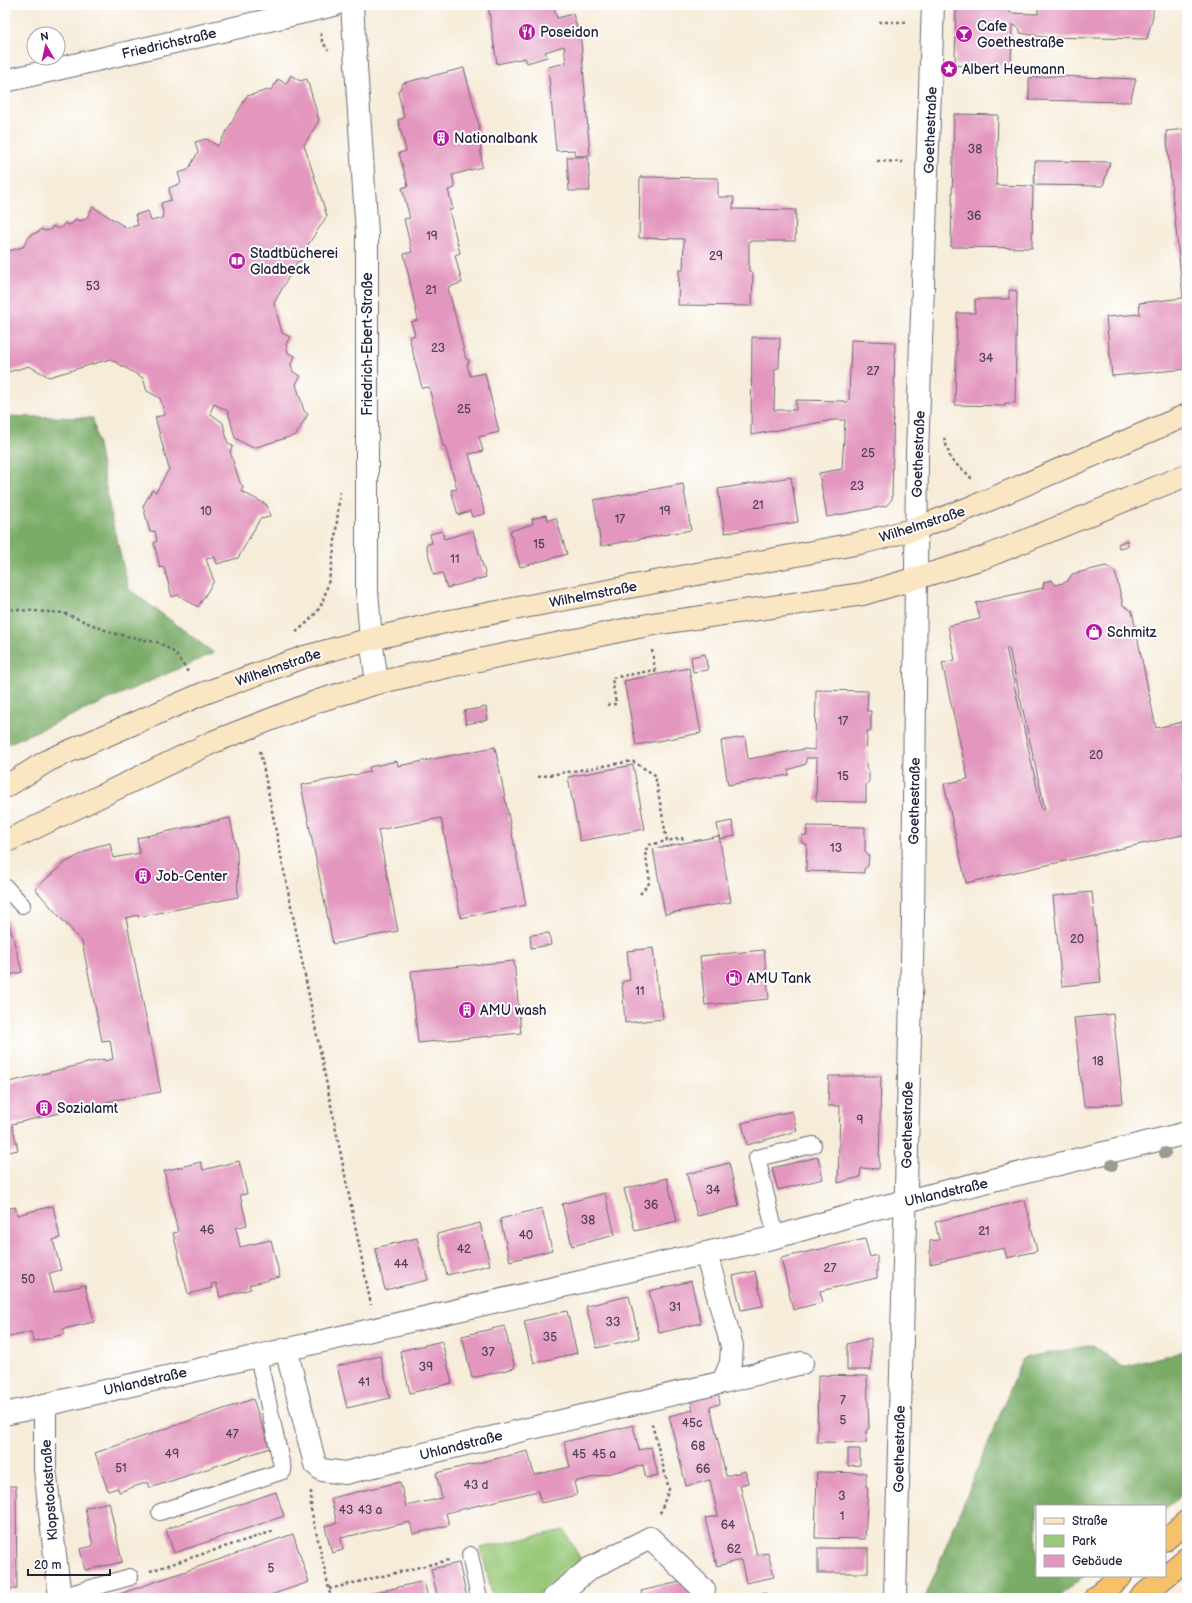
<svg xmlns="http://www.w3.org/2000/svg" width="1192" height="1603" font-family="'Balsamiq Sans',sans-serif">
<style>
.green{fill:#98c878;stroke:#5d755a}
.forest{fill:#7aac68;stroke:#4e6752}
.building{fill:#e396be;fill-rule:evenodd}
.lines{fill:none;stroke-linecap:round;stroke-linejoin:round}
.service-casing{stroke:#6c6972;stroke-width:18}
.minor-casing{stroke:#6c6972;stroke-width:24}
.secondary-casing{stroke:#6c6972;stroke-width:24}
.trunk-casing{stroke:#6c6972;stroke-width:24}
.path{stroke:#6c6972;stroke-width:2.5;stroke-dasharray:3 3;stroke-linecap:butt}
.service{stroke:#fff;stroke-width:16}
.minor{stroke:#fff;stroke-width:22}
.secondary{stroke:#fbe6c4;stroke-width:22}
.trunk{stroke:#f5c16b;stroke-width:22}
.tree{fill:#989d8e}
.labels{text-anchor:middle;stroke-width:4;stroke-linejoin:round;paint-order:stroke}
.number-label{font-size:12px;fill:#523f5c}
.poi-label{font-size:14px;fill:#22223b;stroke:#fff;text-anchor:start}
.street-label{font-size:14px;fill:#22223b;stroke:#fff}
</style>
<rect width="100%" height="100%" fill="#fff"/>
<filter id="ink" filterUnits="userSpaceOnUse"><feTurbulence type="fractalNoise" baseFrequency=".025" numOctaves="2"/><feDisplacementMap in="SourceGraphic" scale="8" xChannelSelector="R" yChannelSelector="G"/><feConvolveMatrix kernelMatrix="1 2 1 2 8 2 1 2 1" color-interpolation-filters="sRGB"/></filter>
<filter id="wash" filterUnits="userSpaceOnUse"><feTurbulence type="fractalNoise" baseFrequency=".012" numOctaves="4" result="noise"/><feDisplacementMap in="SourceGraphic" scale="16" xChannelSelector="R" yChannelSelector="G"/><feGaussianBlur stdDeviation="0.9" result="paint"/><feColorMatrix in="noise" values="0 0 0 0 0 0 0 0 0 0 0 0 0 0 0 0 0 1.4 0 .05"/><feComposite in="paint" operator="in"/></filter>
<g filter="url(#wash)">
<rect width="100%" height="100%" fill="#f6ecd9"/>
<polygon class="green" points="564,1530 581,1560 533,1598 493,1598 481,1548"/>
<g class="forest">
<polygon points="5,416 93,418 112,520 129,589 214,653 5,745"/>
<polygon points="1093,1345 1123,1367 1187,1350 1187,1491 1165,1509 1165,1506 1037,1506 1037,1576 1084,1576 1057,1598 925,1598 1023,1358"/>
</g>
<g id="blocks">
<g class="building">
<polygon points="488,5 553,5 557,18 573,14 581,41 590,155 575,156 574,150 556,151 548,67 566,63 564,46 545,52 547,57 527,63 525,58 497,64"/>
<polygon points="956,5 1010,5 1010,13 1038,14 1038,5 1153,5 1153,16 1147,39 1043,37 1020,33 1020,29 1012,24 1011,66 975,67 955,65"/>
<polygon points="464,68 479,125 482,167 452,175 455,188 448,190 453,209 449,210 460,253 455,255 462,283 448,287 466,359 468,359 469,363 467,364 470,376 485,373 499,432 479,437 483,451 469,454 485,514 472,517 470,511 458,515 451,490 457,489 445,446 443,446 429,387 422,388 409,337 415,335 411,322 418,320 404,254 412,252 404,219 410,218 402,188 408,186 399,153 406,151 398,120 404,118 398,92 403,83"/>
<polygon points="291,75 300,81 307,79 319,120 304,145 327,216 300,257 301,261 297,262 274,303 282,333 290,337 286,344 288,353 295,356 291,364 293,372 301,376 296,384 304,411 308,414 296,435 253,448 235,438 228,411 214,404 210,413 223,423 228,444 233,446 230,451 240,483 243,486 241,491 267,505 270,517 260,519 238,558 217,564 215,557 206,559 214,581 198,607 178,595 172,597 164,567 160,568 154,543 157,541 155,531 150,532 143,506 152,490 156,492 169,469 155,417 165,415 160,398 147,391 143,378 110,359 49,377 29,366 5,373 5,252 23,247 30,235 39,232 41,229 45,231 50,230 53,226 57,229 62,227 64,223 68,225 73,223 75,219 79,221 86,219 93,207 127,228 138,225 135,215 148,211 151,221 162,218 163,213 161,203 171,200 169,188 181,183 178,173 188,170 198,152 195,142 206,139 218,146 247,96 272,89 278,79 286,84"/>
<polygon points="1053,76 1136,79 1130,102 1029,100 1029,78"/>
<polygon points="954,114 998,115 996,185 1033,186 1032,248 951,247"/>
<polygon points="1187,129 1187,369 1112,376 1106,317 1140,314 1139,303 1183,298 1166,131"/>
<polygon points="567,157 588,157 590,191 569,191"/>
<polygon points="1035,161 1049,161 1110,162 1103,186 1034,185"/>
<polygon points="640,177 718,178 718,197 734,197 733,209 796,210 795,241 749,241 749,271 753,272 752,306 678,305 679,270 683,270 684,239 639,238"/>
<polygon points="1009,290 1017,291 1015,403 1005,403 1005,406 955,405 957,313 975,313 975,299 1009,299"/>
<polygon points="752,337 780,338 779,368 775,369 774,410 796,410 796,400 844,401 846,403 849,400 851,340 895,342 892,499 886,506 827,517 819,473 842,469 845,420 833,420 751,435"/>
<polygon points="791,477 798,522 725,533 718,489"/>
<polygon points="683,484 691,530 601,546 594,500"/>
<polygon points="546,515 548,520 556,518 567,554 520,567 510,531 533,524 532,519"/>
<polygon points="442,531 444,539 473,531 486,577 447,588 442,573 434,575 426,545 432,543 430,534"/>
<polygon points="1127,540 1128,546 1119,548 1118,544"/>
<path d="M1106,566L1115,572L1123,605L1132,611L1156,728L1187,721V772L1183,773L1187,794V834L966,883L944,784L968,779L942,663L955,660L948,626L980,619L976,603L1043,588L1044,582L1052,580L1055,585L1067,582L1072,574ZM1006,648H1009L1045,809L1042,810Z"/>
<polygon points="705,654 708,670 693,672 691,657"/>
<polygon points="689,668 701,733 636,745 624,681"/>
<polygon points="816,690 868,691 867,711 871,711 871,731 867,731 866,768 869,772 869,781 866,785 866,802 816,801 817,758 806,758 806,764 788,770 789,775 728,785 721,741 745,737 748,759 805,749 815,750"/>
<polygon points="486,707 488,720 466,724 464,711"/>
<polygon points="495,747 526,905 461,918 441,818 378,830 398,931 333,944 301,785 370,772 369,767 397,761 398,766"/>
<polygon points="633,765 645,829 580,841 568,777"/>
<polygon points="230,818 237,851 238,897 138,917 138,915 126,918 161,1092 115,1100 12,1124 18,1150 5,1153 5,1083 104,1059 105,1061 113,1059 110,1040 102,1041 82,942 35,889 63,864 94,847 110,843 113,858 140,853 137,838"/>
<polygon points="732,821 735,836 720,839 717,824"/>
<polygon points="807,826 865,827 865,852 869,856 868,866 864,869 864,873 806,871 807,844 802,843 802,835 807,836"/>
<polygon points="719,836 731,902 665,914 653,849"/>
<polygon points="1092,892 1101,982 1062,986 1053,896"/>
<polygon points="8,919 22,972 5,976 5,920"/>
<polygon points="549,933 551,945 531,948 530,935"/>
<polygon points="653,948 659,1001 661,1001 663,1019 625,1023 622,982 630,980 627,951"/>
<polygon points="764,950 769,999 705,1005 700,956"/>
<polygon points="514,961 521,1033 418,1043 411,971"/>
<polygon points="1113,1014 1123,1103 1084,1107 1074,1018"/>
<polygon points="829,1076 881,1076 879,1169 861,1168 860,1177 838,1183 840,1106 828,1106"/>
<polygon points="792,1111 797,1131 747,1145 742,1123"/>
<polygon points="818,1157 823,1179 778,1190 772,1168"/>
<polygon points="239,1161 247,1194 240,1195 247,1225 236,1228 240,1247 271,1240 280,1277 249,1285 251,1289 220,1297 216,1283 211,1284 212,1288 188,1294 173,1233 178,1232 164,1171 201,1162 203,1170"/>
<polygon points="729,1163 739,1206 697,1216 687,1174"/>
<polygon points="667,1178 677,1221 635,1231 624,1189"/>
<polygon points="605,1193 615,1235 572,1246 562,1204"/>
<polygon points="1025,1200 1037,1251 1007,1258 1004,1248 930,1264 930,1241 939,1240 935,1222"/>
<polygon points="53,1206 60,1238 53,1240 61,1270 49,1273 54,1292 85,1285 94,1322 63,1329 65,1334 33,1342 31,1332 5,1338 5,1209 15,1207 17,1215"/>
<polygon points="542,1208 552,1250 510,1261 500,1219"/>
<polygon points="480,1223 490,1265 447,1275 437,1234"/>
<polygon points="417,1238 428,1280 385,1290 375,1248"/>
<polygon points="865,1239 870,1257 877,1255 877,1278 820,1291 823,1302 793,1310 781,1258"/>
<polygon points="755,1271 763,1306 741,1310 733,1276"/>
<polygon points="691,1281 701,1323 659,1333 649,1291"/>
<polygon points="629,1296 639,1338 597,1348 586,1306"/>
<polygon points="567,1311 577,1353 534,1363 524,1321"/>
<polygon points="504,1326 515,1368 472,1378 462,1336"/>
<polygon points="871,1338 871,1370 847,1370 847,1344"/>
<polygon points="442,1341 452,1383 410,1393 400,1351"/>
<polygon points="380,1356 390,1398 347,1408 337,1366"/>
<polygon points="818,1375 867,1376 869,1429 867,1429 866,1443 817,1442"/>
<polygon points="718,1392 720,1404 710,1406 726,1476 745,1471 748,1483 740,1485 757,1555 768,1553 774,1577 746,1583 741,1560 717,1566 705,1518 718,1516 710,1480 686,1486 669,1416 693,1410 690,1398"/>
<polygon points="253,1399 270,1448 150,1488 148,1482 119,1492 118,1488 108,1491 95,1453"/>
<polygon points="633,1425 639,1450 651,1447 658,1475 646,1478 643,1465 574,1482 577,1495 541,1503 538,1491 446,1513 449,1525 413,1534 410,1522 341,1538 343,1550 332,1553 325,1526 337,1523 331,1498 400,1482 406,1506 442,1498 436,1473 528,1451 534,1475 570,1467 564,1442"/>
<polygon points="848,1449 860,1449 860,1465 848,1466"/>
<polygon points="817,1472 866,1473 866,1487 868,1487 865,1539 815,1538"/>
<polygon points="5,1486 16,1486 17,1589 5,1589"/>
<polygon points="276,1492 284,1516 174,1553 166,1529"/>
<polygon points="109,1502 122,1562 85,1570 80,1549 93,1546 85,1508"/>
<polygon points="293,1534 309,1582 262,1598 115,1598 114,1596"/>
<rect x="818" y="1548" width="50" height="25"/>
<polygon points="459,1563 467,1598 438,1598 431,1569"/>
<polygon points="688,1580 693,1598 643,1598 641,1591"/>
<polygon points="424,1581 428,1598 357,1598 357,1597"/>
<polygon points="766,1593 767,1598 750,1598 750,1597"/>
</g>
</g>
</g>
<g filter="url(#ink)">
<use href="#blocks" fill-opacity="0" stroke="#6c6972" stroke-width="1"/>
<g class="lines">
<g class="service-casing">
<g id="service">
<polyline points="5,887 22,905"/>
<polyline points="776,1237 757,1158 813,1145"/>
<polyline points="160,1512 283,1471 258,1356"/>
<polyline points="470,1555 479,1598"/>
<polyline points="60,1597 130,1577"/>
</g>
</g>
<g class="minor-casing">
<g id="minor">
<polyline points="352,5 367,234 367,591 371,639 377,683"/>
<polyline points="5,81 334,5"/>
<polyline points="706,1253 732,1346 731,1363 723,1382"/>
<polyline points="286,1349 315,1464 322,1470 345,1473 802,1363"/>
<polyline points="45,1405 45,1469 60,1598"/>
<polyline points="5,1414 776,1237 873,1209 1187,1133"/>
<polyline points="554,1598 589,1569 650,1538 704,1590"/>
<polyline points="895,1598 913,923 917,454 933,5"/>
</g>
</g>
<g class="secondary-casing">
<g id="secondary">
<polyline points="5,787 49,760 202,694 304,657 371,639 445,622 865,542 915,529 977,505 1187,415"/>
<polyline points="5,842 213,742 318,701 377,683 450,666 653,624 863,594 983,558 1187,475"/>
</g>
</g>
<g class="trunk-casing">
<g id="trunk">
<polyline points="1165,1540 1187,1521"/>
<polyline points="1095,1598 1121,1576"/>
<polyline points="1140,1598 1187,1558"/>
</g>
</g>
<g class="path">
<polyline points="879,22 907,22"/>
<polyline points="321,33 322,41 328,50"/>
<polyline points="877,161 903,162"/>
<polyline points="944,438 951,460 970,476 972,481"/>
<polyline points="5,609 64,613 112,633 160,643 175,653 188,672"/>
<path d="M296,632C305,625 316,615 321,605C334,576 336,525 340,492"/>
<polyline points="652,650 655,670"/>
<polyline points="607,705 616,704 612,678 655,670 656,674"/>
<polyline points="260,751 371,1305"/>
<polyline points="538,777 632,761 655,775 667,841 682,838 683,843"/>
<polyline points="640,894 650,882 645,851 649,845 667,841"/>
<polyline points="652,1424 669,1489 659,1516"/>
<polyline points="311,1491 311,1509 331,1598"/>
<polyline points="150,1571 274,1531"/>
<polyline points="329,1589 449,1560"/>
</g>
<use href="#service" class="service"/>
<use href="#minor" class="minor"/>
<use href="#secondary" class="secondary"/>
<use href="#trunk" class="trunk"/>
</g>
<g class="tree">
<circle cx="1165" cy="1153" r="6"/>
<circle cx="1112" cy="1165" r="6"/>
</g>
</g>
<defs>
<g id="restaurant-disc" transform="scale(0.9)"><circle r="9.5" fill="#b5179e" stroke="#fff"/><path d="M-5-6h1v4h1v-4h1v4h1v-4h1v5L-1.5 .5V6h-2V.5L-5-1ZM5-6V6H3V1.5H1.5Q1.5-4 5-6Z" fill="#fff"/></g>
<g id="bar-disc" transform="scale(0.9)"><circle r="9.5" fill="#b5179e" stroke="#fff"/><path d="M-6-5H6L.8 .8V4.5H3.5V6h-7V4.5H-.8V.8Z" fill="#fff"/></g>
<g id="sight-disc" transform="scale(0.9)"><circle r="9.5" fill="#b5179e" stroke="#fff"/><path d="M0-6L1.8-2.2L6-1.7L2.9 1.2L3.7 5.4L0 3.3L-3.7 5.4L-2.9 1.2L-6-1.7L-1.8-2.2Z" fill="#fff"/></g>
<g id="building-disc" transform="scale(0.9)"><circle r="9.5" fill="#b5179e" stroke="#fff"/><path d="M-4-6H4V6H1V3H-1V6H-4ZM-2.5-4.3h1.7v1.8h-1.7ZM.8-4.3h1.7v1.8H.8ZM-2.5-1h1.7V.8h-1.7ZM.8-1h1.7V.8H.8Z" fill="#fff"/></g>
<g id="library-disc" transform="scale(0.9)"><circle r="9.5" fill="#b5179e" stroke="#fff"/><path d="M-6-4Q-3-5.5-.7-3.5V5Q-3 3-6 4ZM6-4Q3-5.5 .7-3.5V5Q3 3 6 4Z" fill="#fff"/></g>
<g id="shop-disc" transform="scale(0.9)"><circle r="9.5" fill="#b5179e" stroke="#fff"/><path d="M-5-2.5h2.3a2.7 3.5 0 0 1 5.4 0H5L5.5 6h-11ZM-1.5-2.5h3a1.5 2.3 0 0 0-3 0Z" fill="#fff"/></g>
<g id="fuel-disc" transform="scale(0.9)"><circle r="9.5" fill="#b5179e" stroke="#fff"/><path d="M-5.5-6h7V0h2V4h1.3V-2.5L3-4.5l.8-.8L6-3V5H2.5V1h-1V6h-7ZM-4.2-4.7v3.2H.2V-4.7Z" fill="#fff"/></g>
</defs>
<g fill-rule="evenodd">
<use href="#restaurant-disc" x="527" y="32"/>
<use href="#bar-disc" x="964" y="34"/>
<use href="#sight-disc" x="949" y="69"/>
<use href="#building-disc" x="441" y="138"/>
<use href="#library-disc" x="237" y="261"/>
<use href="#shop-disc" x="1094" y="632"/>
<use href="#building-disc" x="143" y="876"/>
<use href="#fuel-disc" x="734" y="978"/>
<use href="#building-disc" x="467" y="1010"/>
<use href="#building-disc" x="44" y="1108"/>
</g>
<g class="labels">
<g class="number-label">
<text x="975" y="153">38</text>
<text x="974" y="220">36</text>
<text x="432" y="240">19</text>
<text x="716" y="260">29</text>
<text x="93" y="290">53</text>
<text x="431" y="294">21</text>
<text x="438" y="352">23</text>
<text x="986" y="362">34</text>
<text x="873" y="375">27</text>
<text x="464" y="413">25</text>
<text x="868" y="457">25</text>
<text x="857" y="490">23</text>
<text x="758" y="509">21</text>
<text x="206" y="515">10</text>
<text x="665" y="515">19</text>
<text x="620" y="523">17</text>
<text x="539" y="548">15</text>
<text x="455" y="563">11</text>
<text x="843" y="725">17</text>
<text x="1096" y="759">20</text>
<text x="843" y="780">15</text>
<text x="836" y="852">13</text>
<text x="1077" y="943">20</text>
<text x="640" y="995">11</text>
<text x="1098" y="1065">18</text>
<text x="860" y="1124">9</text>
<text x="713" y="1194">34</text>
<text x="651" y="1209">36</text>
<text x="588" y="1224">38</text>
<text x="207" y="1234">46</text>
<text x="984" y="1235">21</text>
<text x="526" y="1239">40</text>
<text x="464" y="1253">42</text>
<text x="401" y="1268">44</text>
<text x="830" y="1272">27</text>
<text x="28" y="1283">50</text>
<text x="675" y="1311">31</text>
<text x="613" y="1326">33</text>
<text x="550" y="1341">35</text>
<text x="488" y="1356">37</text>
<text x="426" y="1371">39</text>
<text x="364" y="1386">41</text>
<text x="843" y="1404">7</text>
<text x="843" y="1424">5</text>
<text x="692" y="1427">45c</text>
<text x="232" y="1438">47</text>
<text x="698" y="1450">68</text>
<text x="172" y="1458">49</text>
<text x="579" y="1458">45</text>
<text x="604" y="1458">45 a</text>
<text x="121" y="1472">51</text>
<text x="703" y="1473">66</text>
<text x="476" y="1489">43 d</text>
<text x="842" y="1500">3</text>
<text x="346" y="1514">43</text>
<text x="370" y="1514">43 a</text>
<text x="842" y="1520">1</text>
<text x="728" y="1529">64</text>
<text x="734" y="1553">62</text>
<text x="271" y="1572">5</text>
</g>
<g class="poi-label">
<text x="977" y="31">Cafe<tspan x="977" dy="16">Goethestraße</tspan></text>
<text x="540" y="37">Poseidon</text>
<text x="962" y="74">Albert Heumann</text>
<text x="454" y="143">Nationalbank</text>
<text x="250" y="258">Stadtbücherei<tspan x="250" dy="16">Gladbeck</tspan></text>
<text x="1107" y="637">Schmitz</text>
<text x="156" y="881">Job-Center</text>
<text x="747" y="983">AMU Tank</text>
<text x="480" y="1015">AMU wash</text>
<text x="57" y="1113">Sozialamt</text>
</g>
<g class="street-label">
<text transform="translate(169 43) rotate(-13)" y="5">Friedrichstraße</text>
<text transform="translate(930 130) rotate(-88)" y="5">Goethestraße</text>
<text transform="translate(367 344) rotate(-90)" y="5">Friedrich-Ebert-Straße</text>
<text transform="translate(918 454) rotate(-88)" y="5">Goethestraße</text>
<text transform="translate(922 524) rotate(-18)" y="5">Wilhelmstraße</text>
<text transform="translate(593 594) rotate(-11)" y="5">Wilhelmstraße</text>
<text transform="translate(278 667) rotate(-19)" y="5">Wilhelmstraße</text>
<text transform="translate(914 801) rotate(-89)" y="5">Goethestraße</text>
<text transform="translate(907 1125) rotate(-89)" y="5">Goethestraße</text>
<text transform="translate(946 1192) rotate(-13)" y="5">Uhlandstraße</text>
<text transform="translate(145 1381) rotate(-13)" y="5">Uhlandstraße</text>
<text transform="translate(461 1445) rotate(-14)" y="5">Uhlandstraße</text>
<text transform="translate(899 1449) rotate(-89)" y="5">Goethestraße</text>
<text transform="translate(49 1490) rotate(-94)" y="5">Klopstockstraße</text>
</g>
</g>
<rect width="1192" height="1603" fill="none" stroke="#fff" stroke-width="20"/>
<rect x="1036" y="1505" width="130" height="72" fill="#ffffff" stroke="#a7a7b1"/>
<rect x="1044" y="1518" width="20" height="6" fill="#fbe6c4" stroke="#a7a7b1"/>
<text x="1072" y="1525" font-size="12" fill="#22223b">Straße</text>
<rect x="1044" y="1535" width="20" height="12" fill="#98c878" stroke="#a7a7b1"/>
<text x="1072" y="1545" font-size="12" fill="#22223b">Park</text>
<rect x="1044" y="1555" width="20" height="12" fill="#e396be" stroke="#a7a7b1"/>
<text x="1072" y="1565" font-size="12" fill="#22223b">Gebäude</text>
<g transform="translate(46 46) rotate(351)"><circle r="19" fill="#ffffff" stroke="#a7a7b1"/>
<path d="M0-3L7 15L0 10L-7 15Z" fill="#b5179e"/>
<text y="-6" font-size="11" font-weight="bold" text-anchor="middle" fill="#22223b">N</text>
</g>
<path d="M28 1569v6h82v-6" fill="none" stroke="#22223b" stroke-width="2"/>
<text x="34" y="1569" font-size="12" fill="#22223b" stroke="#ffffff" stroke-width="3" paint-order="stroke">20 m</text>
</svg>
